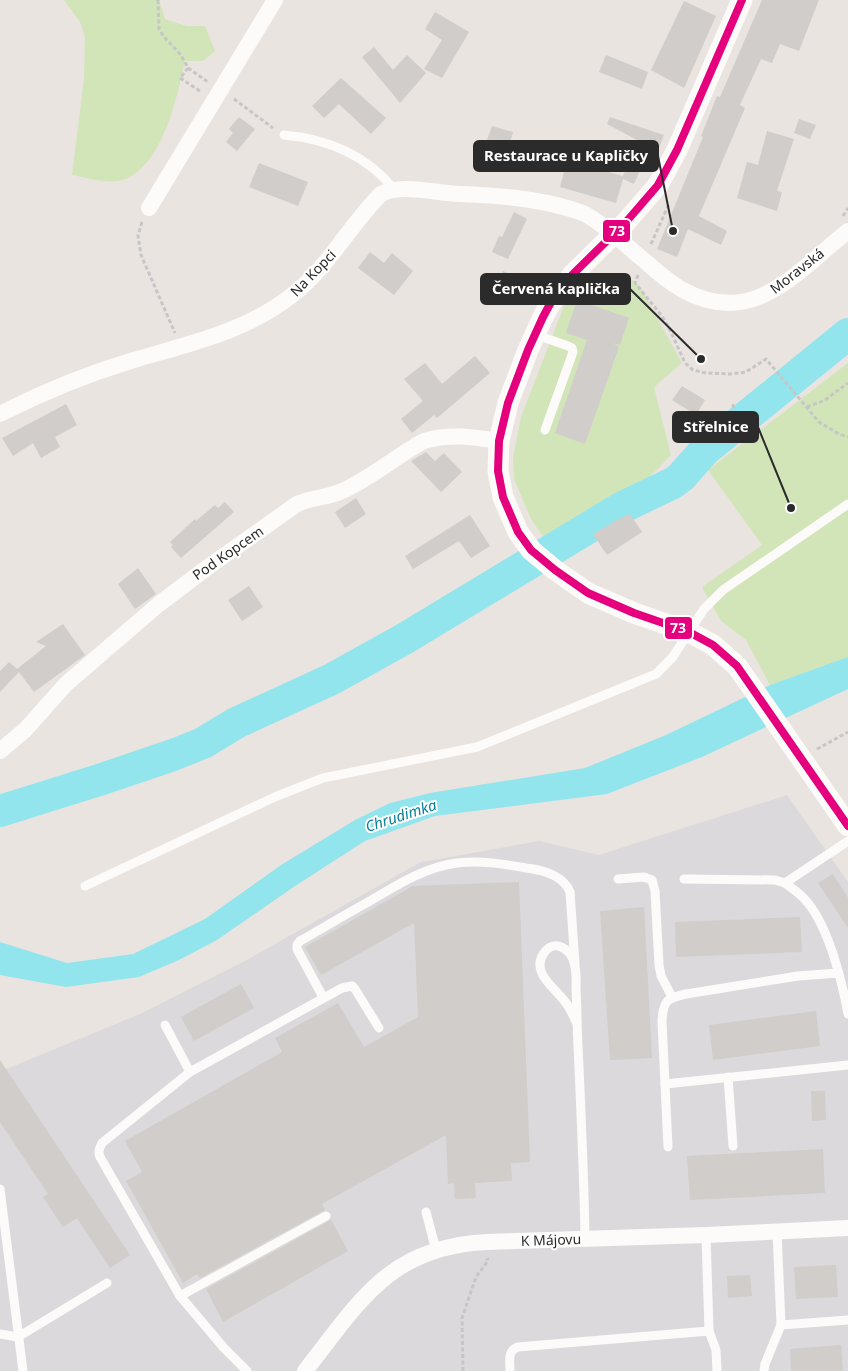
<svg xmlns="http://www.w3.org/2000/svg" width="848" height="1371" font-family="'Noto Sans',sans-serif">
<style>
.industrial{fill:#dcd9dc}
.green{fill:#d2e5b8}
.water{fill:#92e5ed}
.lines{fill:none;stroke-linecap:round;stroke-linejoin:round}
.river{stroke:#92e5ed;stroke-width:32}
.building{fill:#d0cdca}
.path{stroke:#c6c6c6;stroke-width:3;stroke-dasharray:4 2.5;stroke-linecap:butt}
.service{stroke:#fcfbfa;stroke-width:9}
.minor{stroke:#fcfbfa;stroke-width:16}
.tertiary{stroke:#fcfbfa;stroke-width:21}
.bus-1-casing{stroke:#fff;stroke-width:11}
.bus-1{stroke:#e5007d;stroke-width:8}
.labels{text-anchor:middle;stroke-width:4;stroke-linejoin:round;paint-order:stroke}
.street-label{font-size:14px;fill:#2b2b2b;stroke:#fff}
.water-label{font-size:15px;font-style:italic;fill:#08809b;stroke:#fff}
.leader{fill:none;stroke:#2b2b2b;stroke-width:2}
.callout-dot{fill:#2b2b2b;stroke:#fff;stroke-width:2}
.callout{fill:#2b2b2b;stroke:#2b2b2b;stroke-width:2}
.callout-label{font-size:15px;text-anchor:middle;font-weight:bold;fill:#fff}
.line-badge{stroke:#fff;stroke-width:2}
.badge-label{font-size:14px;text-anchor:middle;font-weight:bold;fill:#fff}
</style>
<rect width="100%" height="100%" fill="#eae4e0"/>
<polygon class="industrial" points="787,795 848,882 848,1371 0,1371 0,1069 4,1070 140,1014 243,962 421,862 539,841 599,855"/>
<g class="green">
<path d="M64,0H159L165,19L187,26H205L215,51L203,61H185C177,97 164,160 128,178C113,186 87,178 72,175L84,78L85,37L80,22Z"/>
<path d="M607,274H624L639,285L682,363L654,387L671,455C637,493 593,519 549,545L531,519L514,479L513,458L521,417L564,306C574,290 588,280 607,274Z"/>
<polygon points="848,363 848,657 770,685 746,640 721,621 702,587 762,545 708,470"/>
</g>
<polygon class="water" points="848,657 848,689 702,757 607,794 435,816 365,841 295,886 217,940 179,960 139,977 66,987 0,975 0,942 67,963 133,954 205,919 281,865 355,820 390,803 430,793 585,768 666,735 770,685"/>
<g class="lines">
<polyline class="river" points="0,811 99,780 173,755 203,743 236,723 332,679 404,639 621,508 673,483 681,477 705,450 848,334"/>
</g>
<g class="building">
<polygon points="762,0 819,0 799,51 780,44 772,63 761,59 740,105 745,108 699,216 727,231 721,245 688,229 677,257 657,249 703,137 701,136 717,96 720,97"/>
<polygon points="684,1 716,16 684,88 651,70"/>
<polygon points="435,12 469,32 442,78 424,69 442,40 425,29"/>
<polygon points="374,47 393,70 407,55 426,73 400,103 362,57"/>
<polygon points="606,55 648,72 642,89 599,72"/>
<polygon points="341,78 386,118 371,134 339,104 324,118 312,106"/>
<polygon points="239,117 255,129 237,151 226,142 233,133 229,129"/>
<polygon points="610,117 664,135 658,150 650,148 634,184 623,179 616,203 560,187 567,161 623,176 637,144 636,143 637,140 607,124"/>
<polygon points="799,119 816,125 810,139 794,133"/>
<polygon points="492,126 513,132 507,153 485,146"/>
<polygon points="767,131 794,139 777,191 782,192 777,211 737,198 747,162 758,165"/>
<polygon points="259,163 308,182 298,206 249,187"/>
<polygon points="514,212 527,219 508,259 492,252 499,236 502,237"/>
<polygon points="370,252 384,263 392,253 413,271 394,295 358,268"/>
<polygon points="503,271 526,280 517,302 495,293"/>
<polygon points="577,300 629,318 620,345 613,343 619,347 585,444 555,433 587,340 566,333"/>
<polygon points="475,356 490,373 437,418 434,415 412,433 401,419 423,401 404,379 425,363 442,384"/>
<polygon points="682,386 705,400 696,415 672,400"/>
<polygon points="66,404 77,425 55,437 60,447 41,458 33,443 13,456 2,438"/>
<polygon points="426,452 435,461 444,453 462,472 441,492 411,461"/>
<polygon points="356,498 366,514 345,528 335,512"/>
<polygon points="225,502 234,512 181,558 171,547 173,545 170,542 195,519 196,521 215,505 218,508"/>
<polygon points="630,514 642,532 607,555 593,534 620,518"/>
<polygon points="470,515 490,546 471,558 459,541 413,569 405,556"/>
<polygon points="138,568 156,594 135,609 118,584"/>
<polygon points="249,586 263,607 242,621 228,600"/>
<polygon points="63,624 85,655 34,692 19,672 0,692 0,671 9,662 17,669 46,646 36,642"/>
<polygon points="833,874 848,898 848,928 818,883"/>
<polygon points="519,882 530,1162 511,1163 512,1181 475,1183 476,1198 455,1199 454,1183 448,1184 446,1135 322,1204 325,1210 200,1278 197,1274 183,1283 126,1181 142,1172 125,1141 282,1052 275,1038 338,1003 364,1047 418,1017 414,923 321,975 305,947 413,886"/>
<polygon points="644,907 652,1058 610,1060 600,911"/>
<polygon points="800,917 802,952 676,957 675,922"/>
<polygon points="241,984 254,1008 194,1041 181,1017"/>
<polygon points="816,1011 820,1046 713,1060 709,1025"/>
<polygon points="0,1060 130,1255 110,1268 77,1218 63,1227 43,1197 48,1194 0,1122"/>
<polygon points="811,1091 825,1091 826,1120 812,1121"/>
<polygon points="823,1149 825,1193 690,1200 687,1156"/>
<polygon points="331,1220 348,1251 223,1322 206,1289"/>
<polygon points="836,1265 838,1297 796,1299 794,1267"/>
<polygon points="750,1275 752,1296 728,1298 727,1276"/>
<polygon points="841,1345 843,1371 791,1371 790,1349"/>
</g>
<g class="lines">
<g class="path">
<polyline points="158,0 159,29 164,37 181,55 188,68 208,82"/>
<polyline points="188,68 180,78 200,91"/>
<polyline points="234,99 273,128"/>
<polyline points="843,216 848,208"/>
<polyline points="142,222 138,236 141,255 175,333"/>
<polyline points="651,244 669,204"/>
<polyline points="638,275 635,283 662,316 670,330 685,363 693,370 706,373 731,374 746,372 766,359 819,422 839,434 848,437"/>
<polyline points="733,404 734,413"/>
<polyline points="807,407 825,400 848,383"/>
<polyline points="817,749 848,732"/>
<polyline points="463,1371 462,1318 476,1277 488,1261 487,1258"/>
</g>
<g class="service">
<path d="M284,135C328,139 365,154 393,188"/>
<polyline points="534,334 568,346 572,348 573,352 545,430"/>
<path d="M848,841L785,883C793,889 802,895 808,903C829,929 842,981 848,1014"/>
<polyline points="618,879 644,877 652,880 655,891 659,965 661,976 672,997"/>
<polyline points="684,879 775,880 785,883"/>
<polyline points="85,886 277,796 323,778 477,747 656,674 672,658 704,609 723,590 848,504"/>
<path d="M323,997L297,949V945L300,941C323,928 346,914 370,901C397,885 425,867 457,863C480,860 504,864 526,868C544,870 563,875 570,892L575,964"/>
<path d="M577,1024C573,1015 569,1005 562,998C552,986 531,971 544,953C554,938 571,949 574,963C577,971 576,980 576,989C577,1008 577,1027 578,1046C581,1110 584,1174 585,1239"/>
<polyline points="165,1025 190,1072"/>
<polyline points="728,1077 733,1146"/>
<polyline points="665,1084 848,1065"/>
<path d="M668,1147L662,1021C663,1001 667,998 686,994L798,976L838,973"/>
<polyline points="0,1189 23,1371"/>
<polyline points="426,1212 436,1250"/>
<polyline points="706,1235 709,1331 716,1350 717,1371"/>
<polyline points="180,1296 326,1216"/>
<polyline points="781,1325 848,1320"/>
<polyline points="0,1334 18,1337 107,1283"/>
<path d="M247,1371L224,1348L180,1296L100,1157C98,1152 99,1149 102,1143L190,1072L342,988L352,986L355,989L379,1028"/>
<path d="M510,1371C510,1361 507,1351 518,1347L709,1331"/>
<polyline points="764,1371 765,1364 781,1325 777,1231"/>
</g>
<g class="minor">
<polyline points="149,208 275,0"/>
<path d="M0,414C43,392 87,374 134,360C188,344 245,332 291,296C328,268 349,226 381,194C400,183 436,193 459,194C493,195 523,197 556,205C566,208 576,210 585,214C607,226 626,246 645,261C656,271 668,281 681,289C753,330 796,272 848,231"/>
<path d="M0,751L25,730L66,684L159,604L208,567L297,504C312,497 327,498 342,491C371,478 396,456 424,441C449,433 474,437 499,441"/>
<path d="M305,1371C360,1301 389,1247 486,1242L706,1235L848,1228"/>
</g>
<polyline class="tertiary" points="742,0 677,150 658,185 626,222 573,274 550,304 543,317 528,350 508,403 499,441 498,471 503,497 518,532 531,550 555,570 588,593 634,613 689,632 713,645 737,666 848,826"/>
<g class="bus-1-casing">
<polyline id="bus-1" points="742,0 677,150 658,185 626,222 573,274 550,304 543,317 528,350 508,403 499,441 498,471 503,497 518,532 531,550 555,570 588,593 634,613 689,632 713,645 737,666 848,826"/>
</g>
<use href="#bus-1" class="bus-1"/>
</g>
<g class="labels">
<g class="street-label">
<text transform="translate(797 271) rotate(-38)" y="5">Moravská</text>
<text transform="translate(313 273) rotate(-46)" y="5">Na Kopci</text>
<text transform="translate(228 553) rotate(-35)" y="5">Pod Kopcem</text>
<text transform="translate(551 1240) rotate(-2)" y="5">K Májovu</text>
</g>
<g class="water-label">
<text transform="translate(401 816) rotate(-18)" y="5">Chrudimka</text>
</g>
</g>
<path class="leader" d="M673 231L658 156M701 359L630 289M791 508L758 427"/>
<g class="callout-dot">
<circle cx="673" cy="231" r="5"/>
<circle cx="701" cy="359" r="5"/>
<circle cx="791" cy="508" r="5"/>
</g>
<g class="callout">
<rect x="474" y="141" width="184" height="30" rx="5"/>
<rect x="481" y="274" width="149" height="30" rx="5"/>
<rect x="673" y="412" width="85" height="30" rx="5"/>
</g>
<g class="callout-label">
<text x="566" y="161">Restaurace u Kapličky</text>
<text x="556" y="294">Červená kaplička</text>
<text x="716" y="432">Střelnice</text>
</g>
<g class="line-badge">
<rect x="602" y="219" width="29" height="24" rx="5" fill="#e5007d"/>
<rect x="664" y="616" width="29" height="24" rx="5" fill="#e5007d"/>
</g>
<g class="badge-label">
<text x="617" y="236">73</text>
<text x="678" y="633">73</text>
</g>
</svg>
